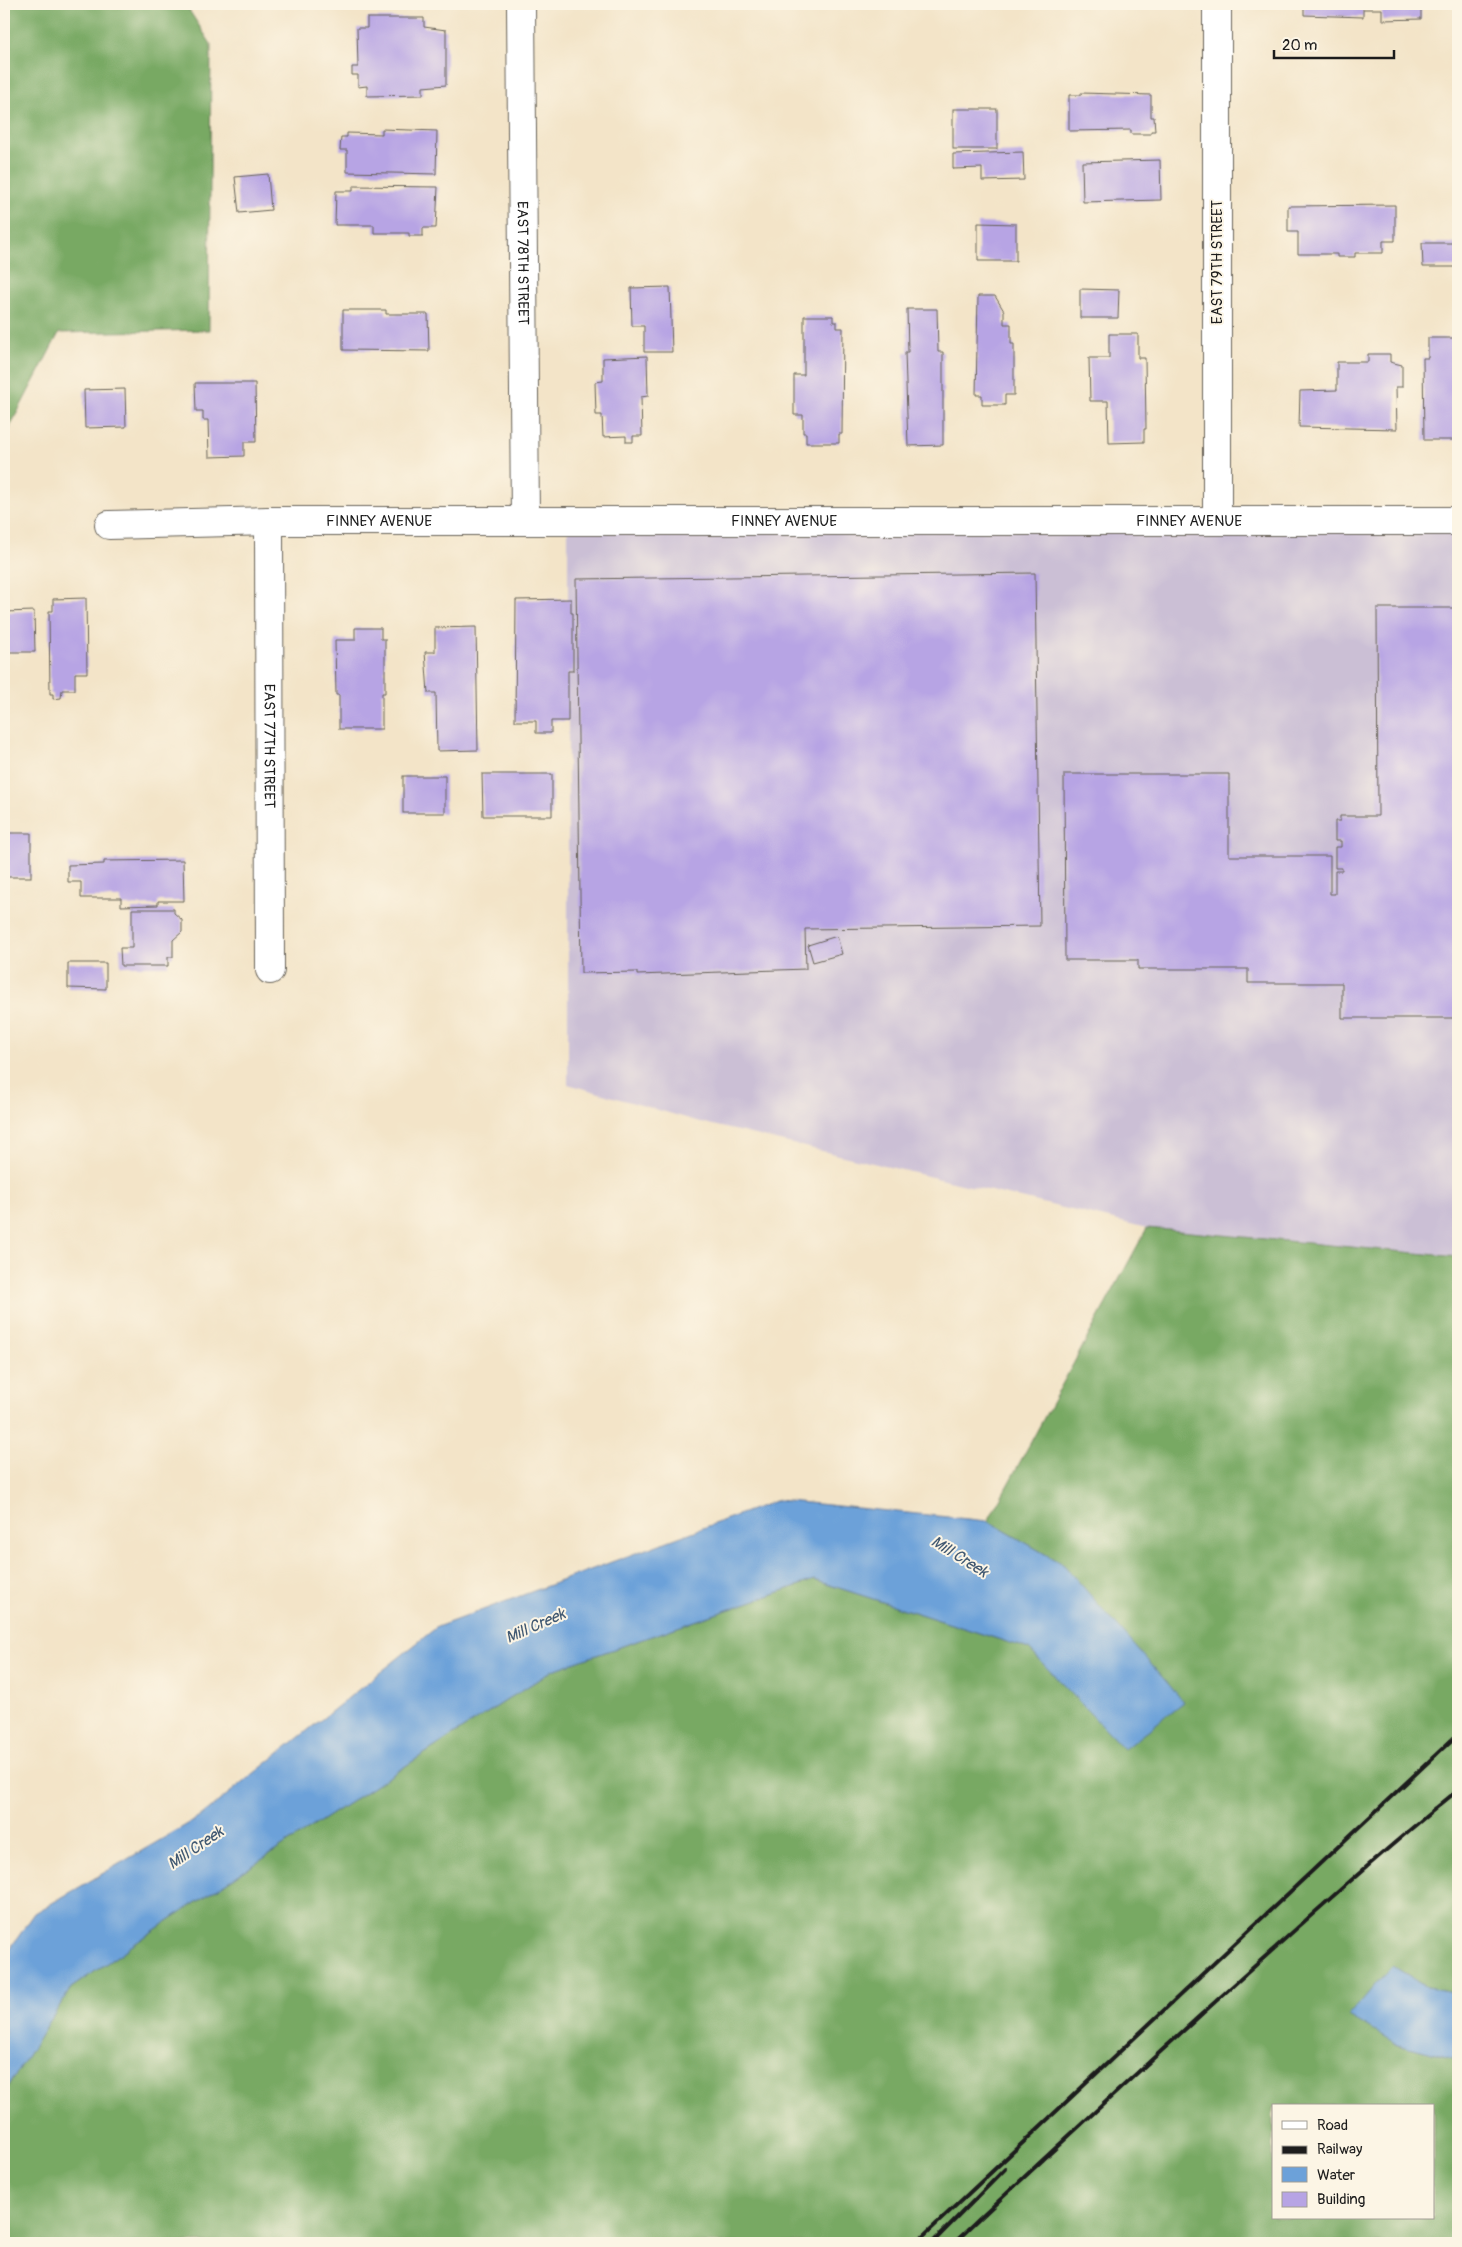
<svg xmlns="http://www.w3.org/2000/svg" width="1462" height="2247" font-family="Pangolin,sans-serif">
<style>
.industrial{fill:#cbbfd5}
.forest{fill:#78a963;stroke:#4a6240;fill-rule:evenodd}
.water{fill:#6ca1d9;stroke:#445e7a}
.building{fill:#b7a4e4}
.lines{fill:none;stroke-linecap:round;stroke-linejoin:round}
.minor-casing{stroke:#676258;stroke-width:30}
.minor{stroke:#fff;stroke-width:28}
.rail{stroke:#1c1c1c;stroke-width:4}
.labels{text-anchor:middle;stroke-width:4;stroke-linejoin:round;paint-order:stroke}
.street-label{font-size:15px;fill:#1c1c1c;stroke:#fcf5e5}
.water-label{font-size:16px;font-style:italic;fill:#405871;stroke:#fcf5e5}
</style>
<rect width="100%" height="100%" fill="#fcf5e5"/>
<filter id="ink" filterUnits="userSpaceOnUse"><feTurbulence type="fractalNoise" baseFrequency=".02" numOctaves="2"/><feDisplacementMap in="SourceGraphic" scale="10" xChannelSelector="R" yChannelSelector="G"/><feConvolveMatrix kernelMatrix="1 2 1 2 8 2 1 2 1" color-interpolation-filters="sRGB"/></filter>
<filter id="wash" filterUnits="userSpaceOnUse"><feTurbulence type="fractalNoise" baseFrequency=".0096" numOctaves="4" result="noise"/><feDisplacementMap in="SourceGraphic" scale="20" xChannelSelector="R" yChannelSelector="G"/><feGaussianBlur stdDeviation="1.12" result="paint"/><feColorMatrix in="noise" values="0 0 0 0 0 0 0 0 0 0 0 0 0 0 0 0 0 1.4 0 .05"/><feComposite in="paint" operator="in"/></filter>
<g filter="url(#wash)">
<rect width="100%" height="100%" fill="#f3e4c8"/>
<polygon class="industrial" points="568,521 1458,521 1458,1257 1147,1228 700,1122 568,1084"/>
<g class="forest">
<polygon points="4,4 185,4 211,44 209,330 59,333 4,438"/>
<path d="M1147,1228L1458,1257V1993L1426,1987L1391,1966L1395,2043L1458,2060V2243H1269L1261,2237L1255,2243H4V2093L71,1988L169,1920L553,1670L814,1580L1029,1649L1125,1748L1064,1565L988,1521ZM1273,2106H1433V2218H1273Z"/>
</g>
<g class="water">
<polygon points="778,1500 988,1521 1064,1565 1184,1702 1124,1749 1029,1649 814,1580 553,1670 169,1920 71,1988 4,2093 4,1957 35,1913 198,1818 437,1627"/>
<polygon points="1391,1966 1426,1987 1458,1993 1458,2060 1395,2043 1349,2016"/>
</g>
<g id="blocks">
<g class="building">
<polygon points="1304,4 1421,4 1421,19 1382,20 1382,9 1363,9 1363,17 1304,15"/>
<polygon points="367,18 424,18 424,27 446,30 446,85 423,87 423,95 367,96 367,86 358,87 358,75 352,75 352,67 358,67 357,28 367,28"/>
<polygon points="1081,93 1151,95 1151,117 1154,117 1155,131 1151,131 1151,134 1131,134 1131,130 1069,131 1069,95 1081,95"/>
<rect x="953" y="109" width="44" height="40"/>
<polygon points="382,129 437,131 436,174 347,172 347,150 340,150 341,137 347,137 347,133 382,134"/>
<polygon points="1023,152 1024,180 982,181 982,168 953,169 953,154"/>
<polygon points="1160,160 1161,200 1083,202 1082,162"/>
<polygon points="268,174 271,210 239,213 235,177"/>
<polygon points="353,186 438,187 436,228 423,228 423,236 409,236 409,233 374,233 374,225 335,225 336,191 353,191"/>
<polygon points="1395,205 1395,241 1383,241 1383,253 1355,253 1355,257 1337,257 1337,254 1298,254 1298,232 1288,232 1288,206"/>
<polygon points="978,223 1016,224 1016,261 978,261"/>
<polygon points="1422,243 1458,243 1458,267 1423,267"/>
<polygon points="670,287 672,352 644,352 644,326 632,326 631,288"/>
<polygon points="1080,289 1119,290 1118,318 1080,318"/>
<polygon points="978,296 995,296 1004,311 1004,324 1011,324 1011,344 1014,344 1014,395 1005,395 1005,405 982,405 982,395 976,395"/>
<polygon points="907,309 937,309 938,352 943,352 943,445 908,446 905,352 908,352"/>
<polygon points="343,310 386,310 386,314 428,314 429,351 343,350"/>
<polygon points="804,316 833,316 833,322 837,322 837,328 843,328 842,434 839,434 839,443 806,443 806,433 803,433 803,415 794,415 794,375 804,375"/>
<polygon points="1109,334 1138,334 1138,358 1145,358 1146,429 1144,429 1144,442 1109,443 1108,401 1090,401 1089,358 1109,358"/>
<polygon points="1428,338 1457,338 1458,440 1424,440 1423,358 1428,358"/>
<polygon points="1368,354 1390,354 1390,362 1402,365 1402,387 1396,387 1397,429 1299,427 1300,391 1337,390 1337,362 1368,362"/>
<polygon points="647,356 648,396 641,397 642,436 633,436 633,442 626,442 626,436 603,437 602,415 596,415 595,382 603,381 603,358"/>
<polygon points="195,383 255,383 256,442 244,442 244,456 209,457 208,420 203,420 203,411 196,411"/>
<polygon points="125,389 126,427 85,428 84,390"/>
<polygon points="1035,573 1040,926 805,929 806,969 637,975 637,972 581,973 576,579"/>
<polygon points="86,598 87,673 75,673 75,690 62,690 61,698 53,699 53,694 50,694 49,611 53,611 53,599"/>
<polygon points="571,599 571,613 573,613 573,671 568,671 568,721 551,721 551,733 536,733 536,721 515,721 516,600"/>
<polygon points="1377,608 1458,608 1458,1018 1342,1018 1342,983 1248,983 1248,969 1138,969 1138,960 1065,960 1064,774 1229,774 1229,856 1330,856 1330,894 1335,894 1335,871 1342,871 1342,868 1335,868 1335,847 1341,847 1341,841 1335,841 1335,821 1340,821 1340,816 1378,816"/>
<polygon points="34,611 35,652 4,652 4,612"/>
<polygon points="476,627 478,750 437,751 436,693 428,693 425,652 435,652 435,628"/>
<polygon points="355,628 381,628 381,639 385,639 385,693 382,693 382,729 339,729 339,695 336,695 335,640 355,640"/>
<polygon points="482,774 552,774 552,816 483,816"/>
<rect x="403" y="776" width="42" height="37"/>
<rect x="4" y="833" width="27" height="44"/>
<polygon points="183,860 184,901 158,901 158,905 121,906 121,898 81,898 81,882 68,882 68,865 104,864 104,861"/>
<polygon points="132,909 174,909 174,913 182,920 182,932 173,940 173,957 168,957 168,966 121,966 120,948 132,948"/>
<polygon points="837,936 842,954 813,962 808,945"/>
<polygon points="68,963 106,963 106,989 68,988"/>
</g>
</g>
</g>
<g filter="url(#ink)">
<use href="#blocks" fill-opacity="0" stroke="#676258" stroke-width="1"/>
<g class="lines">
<g class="minor-casing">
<g id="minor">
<path id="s1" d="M521,4L525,521"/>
<polyline points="1217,4 1217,521"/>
<path id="s2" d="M269,521L270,970"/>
<path id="s3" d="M109,525L269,521H1458"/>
</g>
</g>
<use href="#minor" class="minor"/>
<g class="rail">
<polyline points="916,2243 1458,1734"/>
<polyline points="932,2243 1005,2169"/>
<path d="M954,2243C1033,2168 1113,2095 1193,2022C1280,1943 1367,1864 1458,1790"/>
</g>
</g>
</g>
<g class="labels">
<g class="street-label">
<text dy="5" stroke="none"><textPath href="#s1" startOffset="259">EAST 78TH STREET</textPath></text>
<text transform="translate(1217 262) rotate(-90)" y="5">EAST 79TH STREET</text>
<text dy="5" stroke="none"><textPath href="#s3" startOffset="270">FINNEY AVENUE</textPath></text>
<text dy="5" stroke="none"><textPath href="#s3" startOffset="675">FINNEY AVENUE</textPath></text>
<text dy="5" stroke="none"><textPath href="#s3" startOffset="1080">FINNEY AVENUE</textPath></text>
<text dy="5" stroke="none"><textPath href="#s2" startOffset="225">EAST 77TH STREET</textPath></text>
</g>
<g class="water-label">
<text transform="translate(960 1556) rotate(32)" y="6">Mill Creek</text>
<text transform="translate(535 1625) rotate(-24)" y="6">Mill Creek</text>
<text transform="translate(195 1847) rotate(-34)" y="6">Mill Creek</text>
</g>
</g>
<rect width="1462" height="2247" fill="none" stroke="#fcf5e5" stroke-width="20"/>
<rect x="1272" y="2104" width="162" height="115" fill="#fcf5e5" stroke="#a29e95"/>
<rect x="1282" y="2121" width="25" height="8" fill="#ffffff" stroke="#a29e95"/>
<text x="1317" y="2130" font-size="15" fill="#1c1c1c">Road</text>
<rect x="1282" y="2146" width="25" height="8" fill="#1c1c1c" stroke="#a29e95"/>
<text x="1317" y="2154" font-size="15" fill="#1c1c1c">Railway</text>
<rect x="1282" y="2167" width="25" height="15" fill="#6ca1d9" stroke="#a29e95"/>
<text x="1317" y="2180" font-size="15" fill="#1c1c1c">Water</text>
<rect x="1282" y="2192" width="25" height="15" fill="#b7a4e4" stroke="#a29e95"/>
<text x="1317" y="2204" font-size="15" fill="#1c1c1c">Building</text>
<path d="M1274 50v8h120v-8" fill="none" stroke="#1c1c1c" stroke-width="2.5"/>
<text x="1282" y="50" font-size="15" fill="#1c1c1c" stroke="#fcf5e5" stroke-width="4" paint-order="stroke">20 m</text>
</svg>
